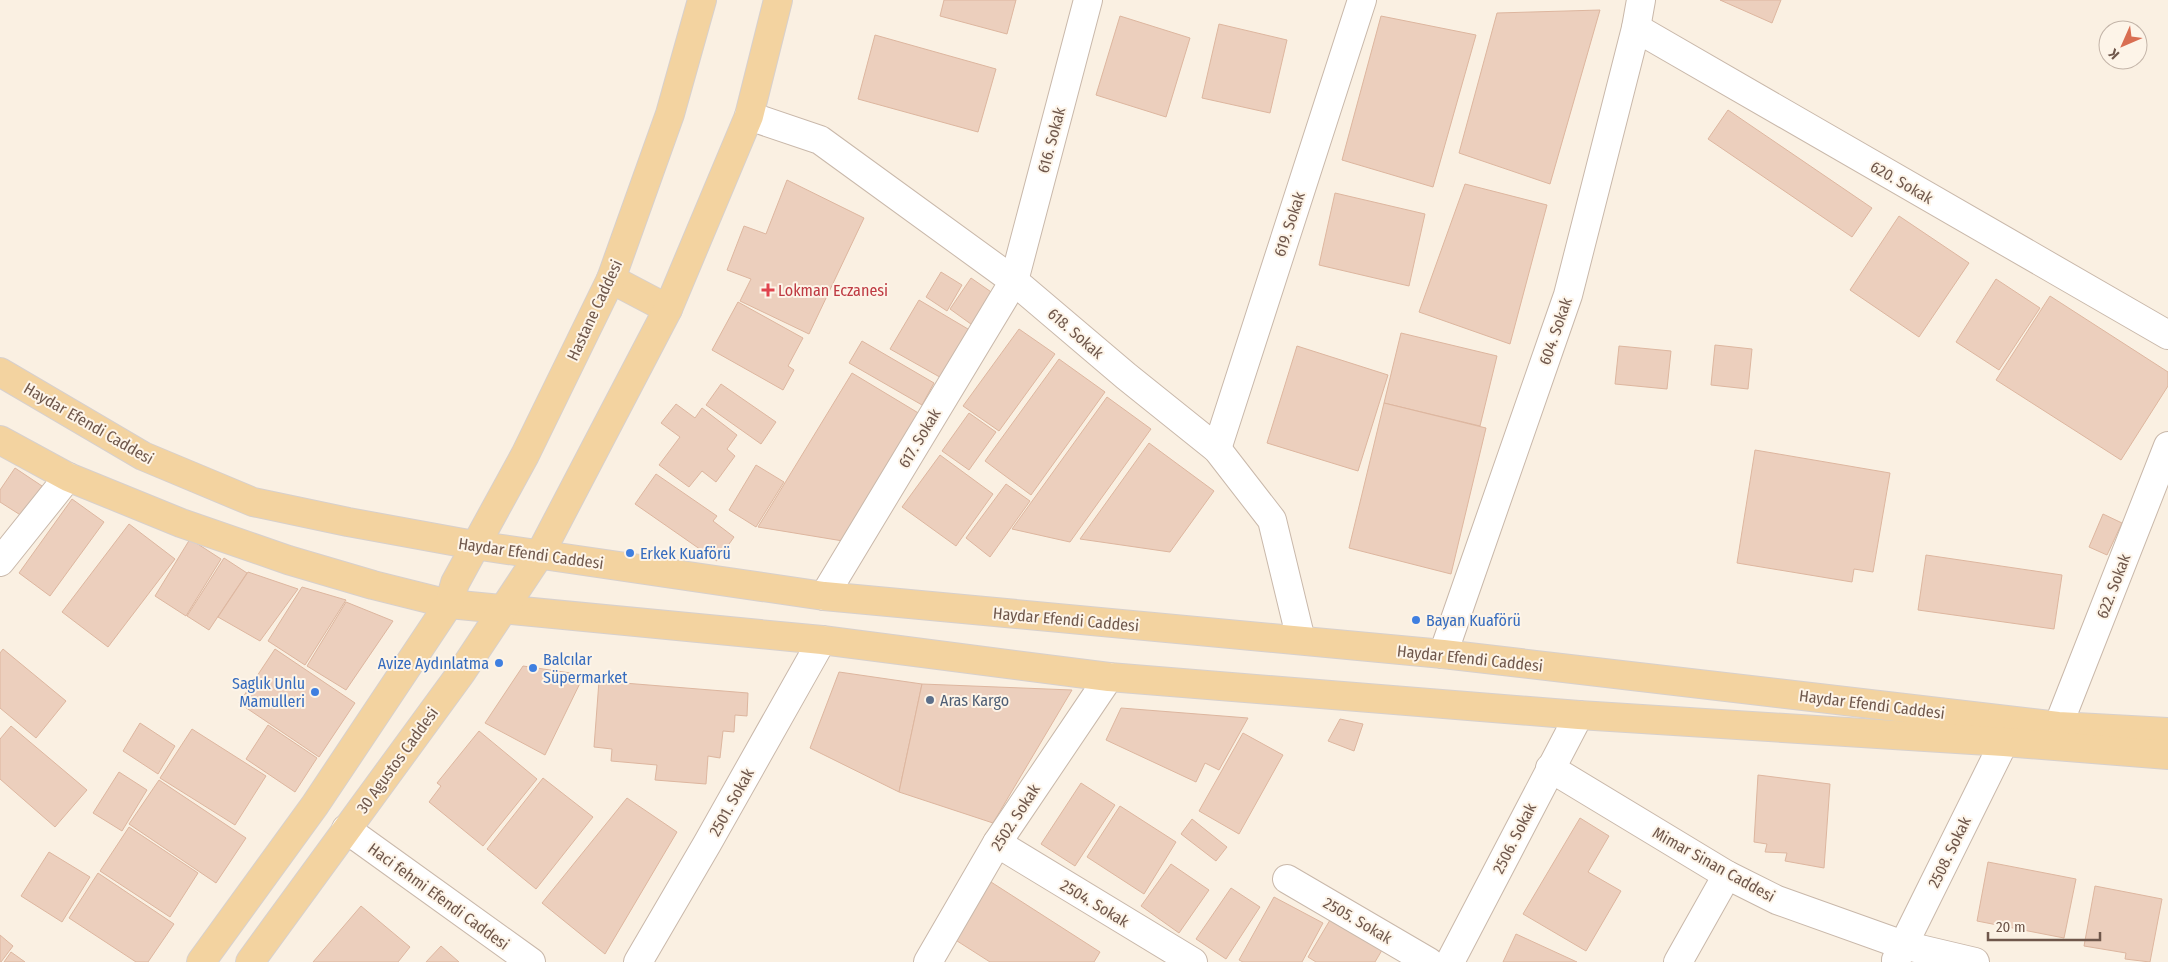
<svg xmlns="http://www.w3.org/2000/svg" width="2168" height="962" font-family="'Fira Sans Condensed',sans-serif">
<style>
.building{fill:#eccfbd;stroke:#ddb69f}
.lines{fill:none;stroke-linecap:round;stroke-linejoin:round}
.minor-casing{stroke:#c9b8aa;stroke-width:30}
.major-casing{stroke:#d7d0cd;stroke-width:30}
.minor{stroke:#fff;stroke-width:28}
.major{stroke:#f3d3a0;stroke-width:28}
.health-dot{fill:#e0444e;stroke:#fdf4e8;stroke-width:2}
.shop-dot{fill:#3f7fe0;stroke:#fdf4e8;stroke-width:2}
.service-dot{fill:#5c6f8a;stroke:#fdf4e8;stroke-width:2}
.labels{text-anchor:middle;stroke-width:4;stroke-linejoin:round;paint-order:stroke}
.street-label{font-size:16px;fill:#6f574b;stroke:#fdf4e8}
.health-label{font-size:16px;fill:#be3a42;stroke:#fdf4e8;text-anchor:start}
.shop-label{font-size:16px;fill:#366cbe;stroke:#fdf4e8;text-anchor:start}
.service-label{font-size:16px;fill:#4e5e75;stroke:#fdf4e8;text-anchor:start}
</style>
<rect width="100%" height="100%" fill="#faf0e2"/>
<g class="building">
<polygon points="944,0 1016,0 1007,34 940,16"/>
<polygon points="1720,0 1781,0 1772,23"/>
<polygon points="1600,10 1550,184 1459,153 1497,13"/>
<polygon points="1120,16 1190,38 1166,117 1096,95"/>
<polygon points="1381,16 1476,35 1433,187 1342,160"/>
<polygon points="1219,24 1287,40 1270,113 1202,98"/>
<polygon points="875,35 996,69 978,132 858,99"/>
<polygon points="1728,110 1872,208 1852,237 1708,139"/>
<polygon points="787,180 864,218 809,334 740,301 751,279 727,270 744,226 766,234"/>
<polygon points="1465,184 1547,205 1510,344 1419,312"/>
<polygon points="1335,193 1425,214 1409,286 1319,265"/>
<polygon points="1899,216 1969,263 1919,337 1850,290"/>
<polygon points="941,272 962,285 947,311 926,297"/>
<polygon points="971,278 997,296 975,327 950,309"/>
<polygon points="1996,279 2040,308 1999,370 1956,342"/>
<polygon points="2050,296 2168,372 2168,386 2121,460 1996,380"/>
<polygon points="919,300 973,332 945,380 890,349"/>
<polygon points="738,302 803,338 788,366 794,370 783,390 712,350"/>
<polygon points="1019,329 1055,354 999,431 963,406"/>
<polygon points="1401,333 1497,356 1480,426 1384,403"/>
<polygon points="862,341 934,383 922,405 849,363"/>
<polygon points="1715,345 1752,349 1748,389 1711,385"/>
<polygon points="1297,346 1388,375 1358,471 1267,443"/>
<polygon points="1619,346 1671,351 1667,389 1615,384"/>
<polygon points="1059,359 1105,392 1031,495 985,461"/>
<polygon points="852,373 925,417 849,542 758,527"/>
<polygon points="721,384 776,422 761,444 706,405"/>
<polygon points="1107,397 1151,429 1070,542 1012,529"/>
<polygon points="1384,403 1486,428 1451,574 1349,548"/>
<polygon points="676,404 695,418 702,408 737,435 727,449 735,456 716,482 702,471 689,487 659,465 680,437 661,423"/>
<polygon points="969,413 996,432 969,470 942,451"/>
<polygon points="1149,443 1214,491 1170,552 1080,539"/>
<polygon points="1755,450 1890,473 1873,572 1854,569 1852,582 1737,563"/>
<polygon points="940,455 993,494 956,546 902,507"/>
<polygon points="756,465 784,482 756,527 729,510"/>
<polygon points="15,468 42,486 22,516 0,502 0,490"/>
<polygon points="656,474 717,516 713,521 734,537 717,561 635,504"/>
<polygon points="1006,484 1030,501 990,557 966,538"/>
<polygon points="72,499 104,522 50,596 19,573"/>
<polygon points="2103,514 2122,523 2107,555 2089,547"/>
<polygon points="129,524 175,559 108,647 62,612"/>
<polygon points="190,539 221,559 186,616 155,596"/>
<polygon points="1926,555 2062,575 2054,629 1918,610"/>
<polygon points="224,558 247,573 209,630 187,616"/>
<polygon points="248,572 298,589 260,641 218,617"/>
<polygon points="302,587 346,600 305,665 268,641"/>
<polygon points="346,602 393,621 346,690 307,666"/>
<polygon points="3,649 66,701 36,738 0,708 0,653"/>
<polygon points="275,649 355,703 319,757 239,703"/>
<polygon points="523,666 584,675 545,755 485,723"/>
<polygon points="839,672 922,684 899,792 810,748"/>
<polygon points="599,681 748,693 747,716 735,715 734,732 723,731 720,758 708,756 706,784 655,780 657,765 611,761 612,749 594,747"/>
<polygon points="922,684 1072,690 993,823 899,792"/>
<polygon points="1121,708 1248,718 1219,770 1205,763 1196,782 1106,740"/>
<polygon points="1340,719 1363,724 1354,751 1328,741"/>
<polygon points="140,723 175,746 158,774 123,751"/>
<polygon points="268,725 317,758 295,792 246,759"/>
<polygon points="11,726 87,790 55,827 0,779 0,739"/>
<polygon points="192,729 266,776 235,825 160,778"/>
<polygon points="479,731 537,779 483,846 429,802 441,786 437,783"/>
<polygon points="1243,733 1283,755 1239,834 1199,811"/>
<polygon points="119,772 147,790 122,831 93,813"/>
<polygon points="1758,775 1830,784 1824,868 1785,861 1787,853 1765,852 1767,844 1754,842"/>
<polygon points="543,778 593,817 536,889 487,849"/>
<polygon points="159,780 246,838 216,883 129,824"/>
<polygon points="1081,783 1115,805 1075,866 1041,844"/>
<polygon points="627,798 677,832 605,954 542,903"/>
<polygon points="1120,806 1176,842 1144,894 1087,857"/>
<polygon points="1580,818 1609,836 1588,872 1621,891 1586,951 1523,914"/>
<polygon points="1192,819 1227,847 1216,861 1181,834"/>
<polygon points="129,827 198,873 170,917 100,871"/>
<polygon points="49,852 90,877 62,922 21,896"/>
<polygon points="1988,862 2076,879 2064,938 1977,921"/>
<polygon points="1171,864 1209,890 1179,933 1141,906"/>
<polygon points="98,873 174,924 148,962 136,962 69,918"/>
<polygon points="991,882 1100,952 1094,962 990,962 954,939"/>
<polygon points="2095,886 2162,899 2150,962 2125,959 2126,953 2084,946"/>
<polygon points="1231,888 1260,907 1226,959 1196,939"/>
<polygon points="1274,897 1323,923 1302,962 1243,962 1239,960"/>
<polygon points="361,906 410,947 398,962 313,962"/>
<polygon points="1333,915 1385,945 1375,962 1316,962 1308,957"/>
<polygon points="1516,934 1577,962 1503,962"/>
<polygon points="0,935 13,946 1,962 0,962"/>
<polygon points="441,946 459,962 426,962"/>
<polygon points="11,952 25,962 4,962"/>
</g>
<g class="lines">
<g class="minor-casing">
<g id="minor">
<polyline points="1636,28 2168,335"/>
<polyline points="749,116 820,140 1014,281 1126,376 1217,449 1272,520 1301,640"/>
<polyline points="1217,449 1362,0"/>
<polyline points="0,562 68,477"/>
<polyline points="824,596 1014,281 1088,0"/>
<polyline points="1443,654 1568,295 1636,28 1641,0"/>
<polyline points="2058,726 2168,446"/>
<polyline points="1550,768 1727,875 1777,900 1903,945 1975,962"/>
<polyline points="346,829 531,962"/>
<polyline points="997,843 1193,962"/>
<polyline points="1287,879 1429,962"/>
<polyline points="1896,960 2004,742"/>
<polyline points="638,962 707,844 822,640"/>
<polyline points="928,962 997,843 1109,677"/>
<polyline points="1450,962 1579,715"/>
<polyline points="1678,962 1727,875"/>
</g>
</g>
<g class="major-casing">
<g id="major">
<polyline points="611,279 668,309"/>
<polyline points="0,372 143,456 253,502 348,522 474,545 824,596 1443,654 2058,726 2168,732"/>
<polyline points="0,440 68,477 181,523 288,560 373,585 449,604 822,640 1109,677 1579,715 2004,742 2168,755"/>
<polyline points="201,962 315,805 449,604 455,583 525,455 611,279 670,114 702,0"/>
<polyline points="250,962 461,673 540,554 668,309 749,116 778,0"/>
</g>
</g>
<use href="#minor" class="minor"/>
<use href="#major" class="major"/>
</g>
<path class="health-dot" d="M765.5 282.5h5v5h5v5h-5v5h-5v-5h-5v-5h5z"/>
<g class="shop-dot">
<circle cx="630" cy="553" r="5"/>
<circle cx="1416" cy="620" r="5"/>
<circle cx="499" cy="663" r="5"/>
<circle cx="533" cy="668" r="5"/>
<circle cx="315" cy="692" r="5"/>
</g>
<circle class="service-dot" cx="930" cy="700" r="5"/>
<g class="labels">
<g class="street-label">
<text transform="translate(1051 140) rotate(-75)" y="6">616. Sokak</text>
<text transform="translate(1902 182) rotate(30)" y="6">620. Sokak</text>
<text transform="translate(1289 224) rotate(-72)" y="6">619. Sokak</text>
<text transform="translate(594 310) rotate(-65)" y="6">Hastane Caddesi</text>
<text transform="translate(1555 331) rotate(-71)" y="6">604. Sokak</text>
<text transform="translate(1076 333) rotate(41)" y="6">618. Sokak</text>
<text transform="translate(89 423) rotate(30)" y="6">Haydar Efendi Caddesi</text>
<text transform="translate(919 438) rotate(-59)" y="6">617. Sokak</text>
<text transform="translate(531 553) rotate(8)" y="6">Haydar Efendi Caddesi</text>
<text transform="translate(2113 586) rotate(-69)" y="6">622. Sokak</text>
<text transform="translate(1066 619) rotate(5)" y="6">Haydar Efendi Caddesi</text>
<text transform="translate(1470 658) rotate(6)" y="6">Haydar Efendi Caddesi</text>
<text transform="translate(1872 704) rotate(7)" y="6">Haydar Efendi Caddesi</text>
<text transform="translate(397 760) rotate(-54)" y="6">30 Agustos Caddesi</text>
<text transform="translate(731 802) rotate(-61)" y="6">2501. Sokak</text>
<text transform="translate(1015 817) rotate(-57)" y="6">2502. Sokak</text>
<text transform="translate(1514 838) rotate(-63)" y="6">2506. Sokak</text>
<text transform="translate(1949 852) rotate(-64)" y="6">2508. Sokak</text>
<text transform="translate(1714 864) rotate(29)" y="6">Mimar Sinan Caddesi</text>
<text transform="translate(439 896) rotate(36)" y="6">Haci fehmi Efendi Caddesi</text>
<text transform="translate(1095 903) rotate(31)" y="6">2504. Sokak</text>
<text transform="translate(1358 920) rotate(30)" y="6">2505. Sokak</text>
</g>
<g class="health-label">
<text x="778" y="296">Lokman Eczanesi</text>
</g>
<g class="shop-label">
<text x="640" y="559">Erkek Kuaförü</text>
<text x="1426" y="626">Bayan Kuaförü</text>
<text x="543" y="665">Balcılar<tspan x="543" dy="18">Süpermarket</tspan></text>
<text x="489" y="669" text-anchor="end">Avize Aydınlatma</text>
<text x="305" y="689" text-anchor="end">Saglık Unlu<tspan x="305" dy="18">Mamulleri</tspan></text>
</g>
<g class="service-label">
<text x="940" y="706">Aras Kargo</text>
</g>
</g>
<g transform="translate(2123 45) rotate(225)"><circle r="24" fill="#fdf4e8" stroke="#c4b5a9"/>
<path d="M0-4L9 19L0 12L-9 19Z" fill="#d96e52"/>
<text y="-8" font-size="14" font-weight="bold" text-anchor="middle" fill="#6f574b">K</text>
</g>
<path d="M1988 932v8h112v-8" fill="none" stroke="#6f574b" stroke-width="2.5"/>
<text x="1996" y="932" font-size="15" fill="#6f574b" stroke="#fdf4e8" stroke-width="4" paint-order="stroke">20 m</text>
</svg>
